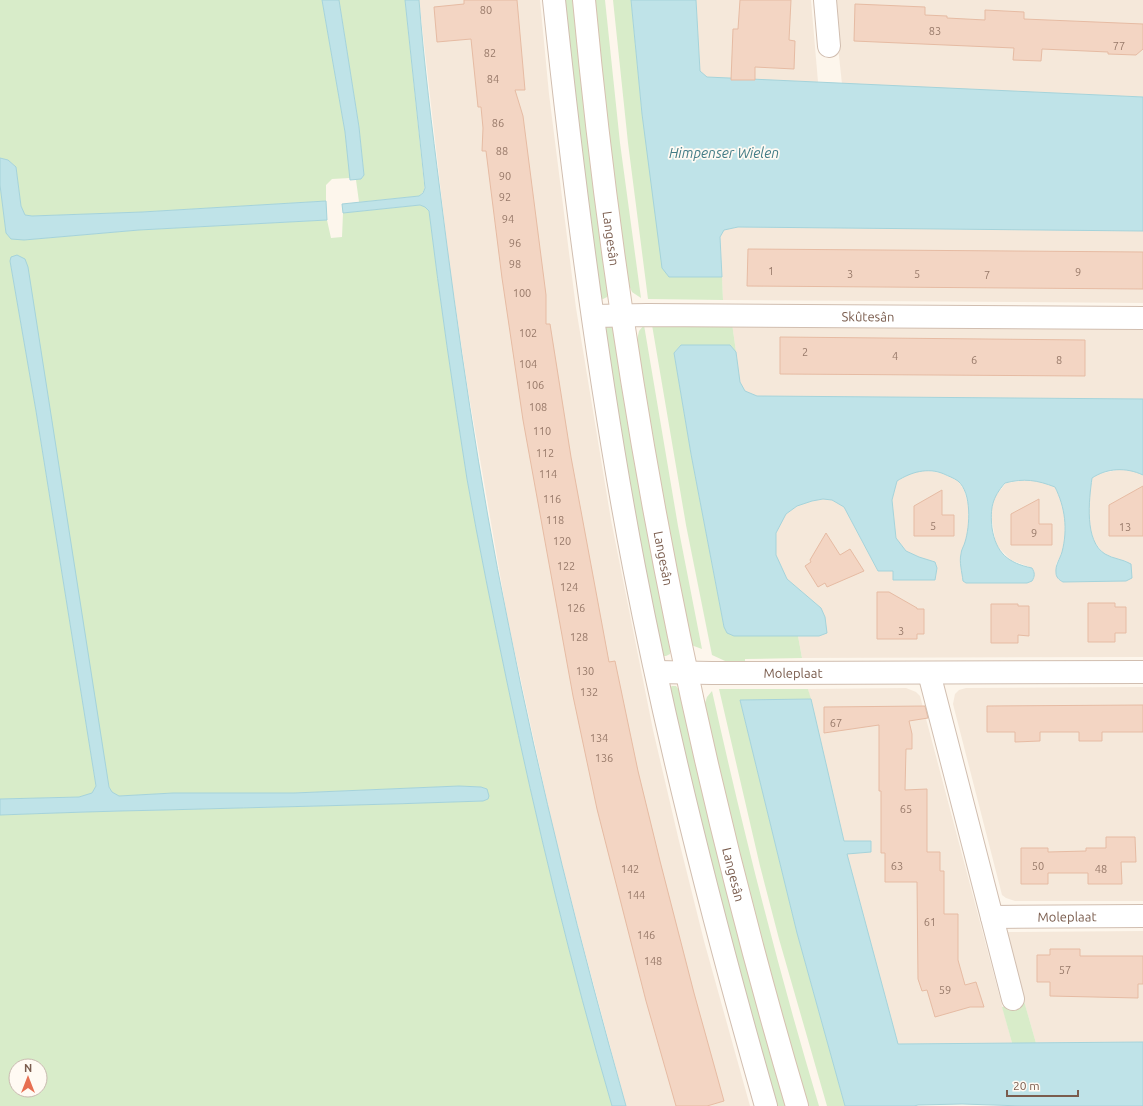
<svg xmlns="http://www.w3.org/2000/svg" width="1143" height="1106" font-family="Ubuntu,sans-serif">
<style>
.residential{fill:#f5e8da}
.green{fill:#d8ecc9;fill-rule:evenodd}
.water{fill:#bfe3e8;stroke:#a5d3da}
.building{fill:#f3d5c3;stroke:#e6bba3}
.lines{fill:none;stroke-linecap:round;stroke-linejoin:round}
.street-casing{stroke:#d1beb0;stroke-width:24}
.secondary-casing{stroke:#d6c0b0;stroke-width:24}
.street{stroke:#fff;stroke-width:22}
.secondary{stroke:#fff;stroke-width:22}
.labels{text-anchor:middle;stroke-width:3.5;stroke-linejoin:round;paint-order:stroke}
.number-label{font-size:11px;fill:#987a6a}
.street-label{font-size:13px;fill:#7a5c4d;stroke:#fffaf3}
.water-label{font-size:14px;font-style:italic;fill:#437c86;stroke:#fffaf3}
</style>
<rect width="100%" height="100%" fill="#fdf6ec"/>
<g class="residential">
<polygon points="419,0 540,0 549,94 576,308 611,520 653,730 679,841 704,941 750,1106 626,1106 579,930 553,828 508,621 468,390 449,262"/>
<polygon points="696,0 811,0 818,82 707,77 700,71"/>
<polygon points="833,0 1143,0 1143,97 842,84"/>
<polygon points="738,227 1143,231 1143,303 723,300 720,237 724,230"/>
<polygon points="732,323 1143,325 1143,399 757,396 745,391 740,382"/>
<polygon points="923,470 941,473 958,481 964,490 969,508 968,532 965,544 961,553 1032,581 1034,578 1034,573 1032,568 1011,560 996,545 991,514 994,498 1006,483 1026,480 1039,481 1055,487 1062,501 1065,518 1065,540 1062,553 1056,564 1059,580 1063,582 1126,581 1127,561 1116,559 1104,554 1094,541 1089,523 1089,496 1092,478 1099,474 1117,470 1133,470 1143,475 1143,657 802,658 798,636 819,636 821,608 787,579 776,555 776,533 786,514 797,506 812,501 823,499 832,500 844,507 878,571 893,571 893,580 935,580 937,568 935,562 919,557 906,551 896,538 892,500 897,481 910,474"/>
<polygon points="1143,687 1143,901 1015,901 1006,898 1002,895 1001,891 953,704 955,694 959,690 966,688"/>
<polygon points="906,688 916,692 920,696 1012,1043 898,1044 847,854 871,852 870,841 844,841 808,689"/>
<polygon points="1143,931 1143,1042 1036,1043 1004,932"/>
</g>
<g class="green">
<polygon points="0,0 322,0 345,132 350,178 332,179 326,185 326,201 142,212 32,216 25,215 21,206 16,167 8,160 0,158"/>
<path d="M339,0H405L424,183C425,189 424,192 419,196L359,202L356,180L361,179L364,175L359,127Z"/>
<polygon points="562,0 573,0 592,174 608,294 607,297 603,299 599,298"/>
<polygon points="595,0 605,0 620,143 641,298 632,292 628,283 613,171"/>
<polygon points="613,0 631,0 642,114 669,277 722,277 723,300 648,299 628,143"/>
<path d="M0,185L6,233L24,240L139,230L327,220L331,238L342,237L343,213L420,205L425,207L429,211C440,301 453,390 467,479C479,547 493,615 507,682C537,825 571,966 612,1106H0V815C55,813 109,811 164,810C270,807 376,805 483,801L488,799L487,789L481,787L459,786L294,793H173L119,796L112,792L109,787L12,257L10,261L36,411L96,786L92,793L79,797L0,799ZM16,1066H40V1090H16Z"/>
<polygon points="732,323 736,352 730,345 681,345 674,353 691,454 724,627 734,636 798,636 802,658 745,659 745,666 736,666 712,655 686,525 652,325"/>
<polygon points="644,325 678,526 702,649 691,645 661,490 637,340 639,331"/>
<polygon points="604,326 612,326 613,328 640,494 670,650 670,654 666,656 662,656 630,496"/>
<path d="M672,686H676L679,690C710,830 745,969 785,1106H775L736,972L669,688Z"/>
<polygon points="719,689 808,689 811,699 740,700 797,933 845,1106 827,1106 779,939 760,866"/>
<path d="M712,691C743,831 778,969 819,1106H808C768,974 736,840 704,706L707,697Z"/>
<polygon points="1024,1001 1036,1043 1012,1043 1002,1007"/>
</g>
<g class="water">
<polygon points="322,0 339,0 359,127 364,175 361,179 350,180 345,132"/>
<path d="M405,0H419C424,64 432,128 440,191C458,335 479,480 508,622C540,785 581,946 626,1106H612C571,966 537,825 507,682C493,615 479,547 467,479C453,390 440,301 429,211L425,207L420,205L343,213L342,204L419,196L423,193L425,188Z"/>
<polygon points="631,0 696,0 700,71 707,77 1143,97 1143,231 738,227 724,230 720,237 722,277 669,277 662,268 642,114"/>
<polygon points="0,158 8,160 16,167 21,206 25,215 32,216 142,212 326,201 327,220 139,230 24,240 11,239 6,233 0,185"/>
<path d="M17,255L25,259L28,267L109,787L112,792L119,796L173,793H294L459,786L481,787L487,789L489,796L488,799L483,801C376,805 270,807 164,810C109,811 55,813 0,815V799L79,797L92,793L96,786L36,411L10,261L11,257Z"/>
<path d="M681,345H730L736,352L740,382L745,391L757,396L1143,399V475C1126,467 1107,468 1092,478C1089,500 1084,541 1105,554C1113,559 1123,559 1131,564L1132,578L1126,581L1063,582C1059,580 1056,577 1056,573C1055,565 1060,559 1062,552C1068,529 1065,507 1055,487C1037,480 1024,478 1005,483C992,498 990,508 992,528C996,553 1008,563 1032,568C1035,573 1035,576 1032,581L1027,583H966L963,581C962,572 959,562 961,554C961,550 964,546 965,542C970,526 972,493 958,481C954,478 948,476 944,474C928,467 911,472 897,481L892,500L896,538L906,551L919,557L935,562L937,568L935,580H893V571H878L844,507L832,500L823,499L812,501L797,506L786,514L776,533V555L787,579L821,608L825,617L827,633L819,636H734L727,633L724,627L691,454L674,353Z"/>
<polygon points="811,699 844,841 871,841 871,852 847,854 898,1044 1143,1042 1143,1106 1023,1106 962,1104 918,1105 914,1106 845,1106 797,933 740,700"/>
</g>
<g class="building">
<polygon points="464,0 517,0 525,90 515,90 523,116 546,295 546,324 550,324 571,457 609,662 615,661 638,771 660,861 694,993 724,1101 707,1106 676,1106 646,1001 597,809 573,696 523,420 502,278 486,151 482,151 483,128 481,107 478,107 471,39 437,42 434,7 464,4"/>
<polygon points="740,0 791,0 789,40 795,41 794,69 755,67 755,80 731,80 733,29 738,29"/>
<polygon points="855,4 925,7 925,15 947,16 947,18 985,20 985,10 1024,12 1024,19 1143,24 1143,49 1136,55 1108,54 1108,52 1042,49 1041,61 1013,60 1014,48 854,41"/>
<polygon points="748,249 1143,252 1143,289 747,286"/>
<polygon points="780,337 1085,340 1085,376 780,374"/>
<polygon points="1143,486 1143,536 1109,536 1109,505"/>
<polygon points="942,490 942,515 954,515 954,536 914,536 914,506"/>
<polygon points="1039,499 1039,524 1052,524 1052,545 1011,545 1011,514"/>
<polygon points="826,533 840,555 850,549 864,571 827,587 825,583 818,587 805,566 811,562 810,560"/>
<polygon points="877,592 889,592 917,608 917,609 924,609 924,634 917,634 917,639 877,639"/>
<polygon points="1088,603 1115,603 1115,607 1126,607 1126,633 1115,633 1115,642 1088,642"/>
<polygon points="991,604 1018,604 1018,606 1029,606 1029,636 1018,635 1018,643 991,643"/>
<polygon points="1143,705 1143,732 1102,732 1102,741 1079,741 1079,732 1040,732 1040,741 1015,742 1015,732 987,732 987,706"/>
<polygon points="925,706 928,718 909,721 912,734 912,749 906,749 905,790 927,789 927,852 940,852 940,871 944,871 944,914 958,914 958,960 965,985 976,982 984,1007 970,1007 935,1017 927,990 922,991 918,979 917,882 885,882 885,853 881,853 881,791 879,791 879,725 824,733 824,707"/>
<polygon points="1106,837 1135,837 1136,862 1121,862 1122,884 1088,884 1088,873 1048,873 1048,884 1021,884 1021,848 1048,848 1048,852 1086,851 1086,848 1106,848"/>
<polygon points="1050,949 1080,949 1080,956 1143,956 1143,984 1138,984 1138,998 1050,996 1050,982 1037,982 1037,955 1050,955"/>
</g>
<g class="lines">
<g class="street-casing">
<g id="street">
<path d="M554,0C574,190 598,379 634,567C669,749 715,928 766,1106"/>
<polyline points="825,0 829,46"/>
<path id="s1" d="M593,316L647,315L1143,318"/>
<path id="s2" d="M656,672L712,673L1143,672"/>
<polyline points="929,673 1013,999"/>
<path id="s3" d="M992,917L1143,916"/>
</g>
</g>
<g class="secondary-casing">
<g id="secondary">
<path id="s4" d="M584,0C619,375 690,745 797,1106"/>
</g>
</g>
<use href="#street" class="street"/>
<use href="#secondary" class="secondary"/>
</g>
<g class="labels">
<g class="number-label">
<text x="486" y="14">80</text>
<text x="935" y="35">83</text>
<text x="1119" y="50">77</text>
<text x="490" y="57">82</text>
<text x="493" y="83">84</text>
<text x="498" y="127">86</text>
<text x="502" y="155">88</text>
<text x="505" y="180">90</text>
<text x="505" y="201">92</text>
<text x="508" y="223">94</text>
<text x="515" y="247">96</text>
<text x="515" y="268">98</text>
<text x="771" y="275">1</text>
<text x="1078" y="276">9</text>
<text x="850" y="278">3</text>
<text x="917" y="278">5</text>
<text x="987" y="279">7</text>
<text x="522" y="297">100</text>
<text x="528" y="337">102</text>
<text x="805" y="356">2</text>
<text x="895" y="360">4</text>
<text x="974" y="364">6</text>
<text x="1059" y="364">8</text>
<text x="528" y="368">104</text>
<text x="535" y="389">106</text>
<text x="538" y="411">108</text>
<text x="542" y="435">110</text>
<text x="545" y="457">112</text>
<text x="548" y="478">114</text>
<text x="552" y="503">116</text>
<text x="555" y="524">118</text>
<text x="933" y="530">5</text>
<text x="1125" y="531">13</text>
<text x="1034" y="537">9</text>
<text x="562" y="545">120</text>
<text x="566" y="570">122</text>
<text x="569" y="591">124</text>
<text x="576" y="612">126</text>
<text x="901" y="635">3</text>
<text x="579" y="641">128</text>
<text x="585" y="675">130</text>
<text x="589" y="696">132</text>
<text x="836" y="727">67</text>
<text x="599" y="742">134</text>
<text x="604" y="762">136</text>
<text x="906" y="813">65</text>
<text x="897" y="870">63</text>
<text x="1038" y="870">50</text>
<text x="630" y="873">142</text>
<text x="1101" y="873">48</text>
<text x="636" y="899">144</text>
<text x="930" y="926">61</text>
<text x="646" y="939">146</text>
<text x="653" y="965">148</text>
<text x="1065" y="974">57</text>
<text x="945" y="994">59</text>
</g>
<g class="street-label">
<text dy="5" stroke="none"><textPath href="#s4" startOffset="240">Langesân</textPath></text>
<text dy="5" stroke="none"><textPath href="#s1" startOffset="275">Skûtesân</textPath></text>
<text dy="5" stroke="none"><textPath href="#s4" startOffset="564">Langesân</textPath></text>
<text dy="5" stroke="none"><textPath href="#s2" startOffset="137">Moleplaat</textPath></text>
<text dy="5" stroke="none"><textPath href="#s4" startOffset="888">Langesân</textPath></text>
<text dy="5" stroke="none"><textPath href="#s3" startOffset="75">Moleplaat</textPath></text>
</g>
<g class="water-label">
<text x="724" y="158">Himpenser Wielen</text>
</g>
</g>
<g transform="translate(28 1078)"><circle r="19" fill="#fffaf3" stroke="#cabbb1"/>
<path d="M0-3L7 15L0 10L-7 15Z" fill="#e76f51"/>
<text y="-6" font-size="11" font-weight="bold" text-anchor="middle" fill="#7a5c4d">N</text>
</g>
<path d="M1007 1090v6h71v-6" fill="none" stroke="#7a5c4d" stroke-width="2"/>
<text x="1013" y="1090" font-size="12" fill="#7a5c4d" stroke="#fffaf3" stroke-width="3" paint-order="stroke">20 m</text>
</svg>
